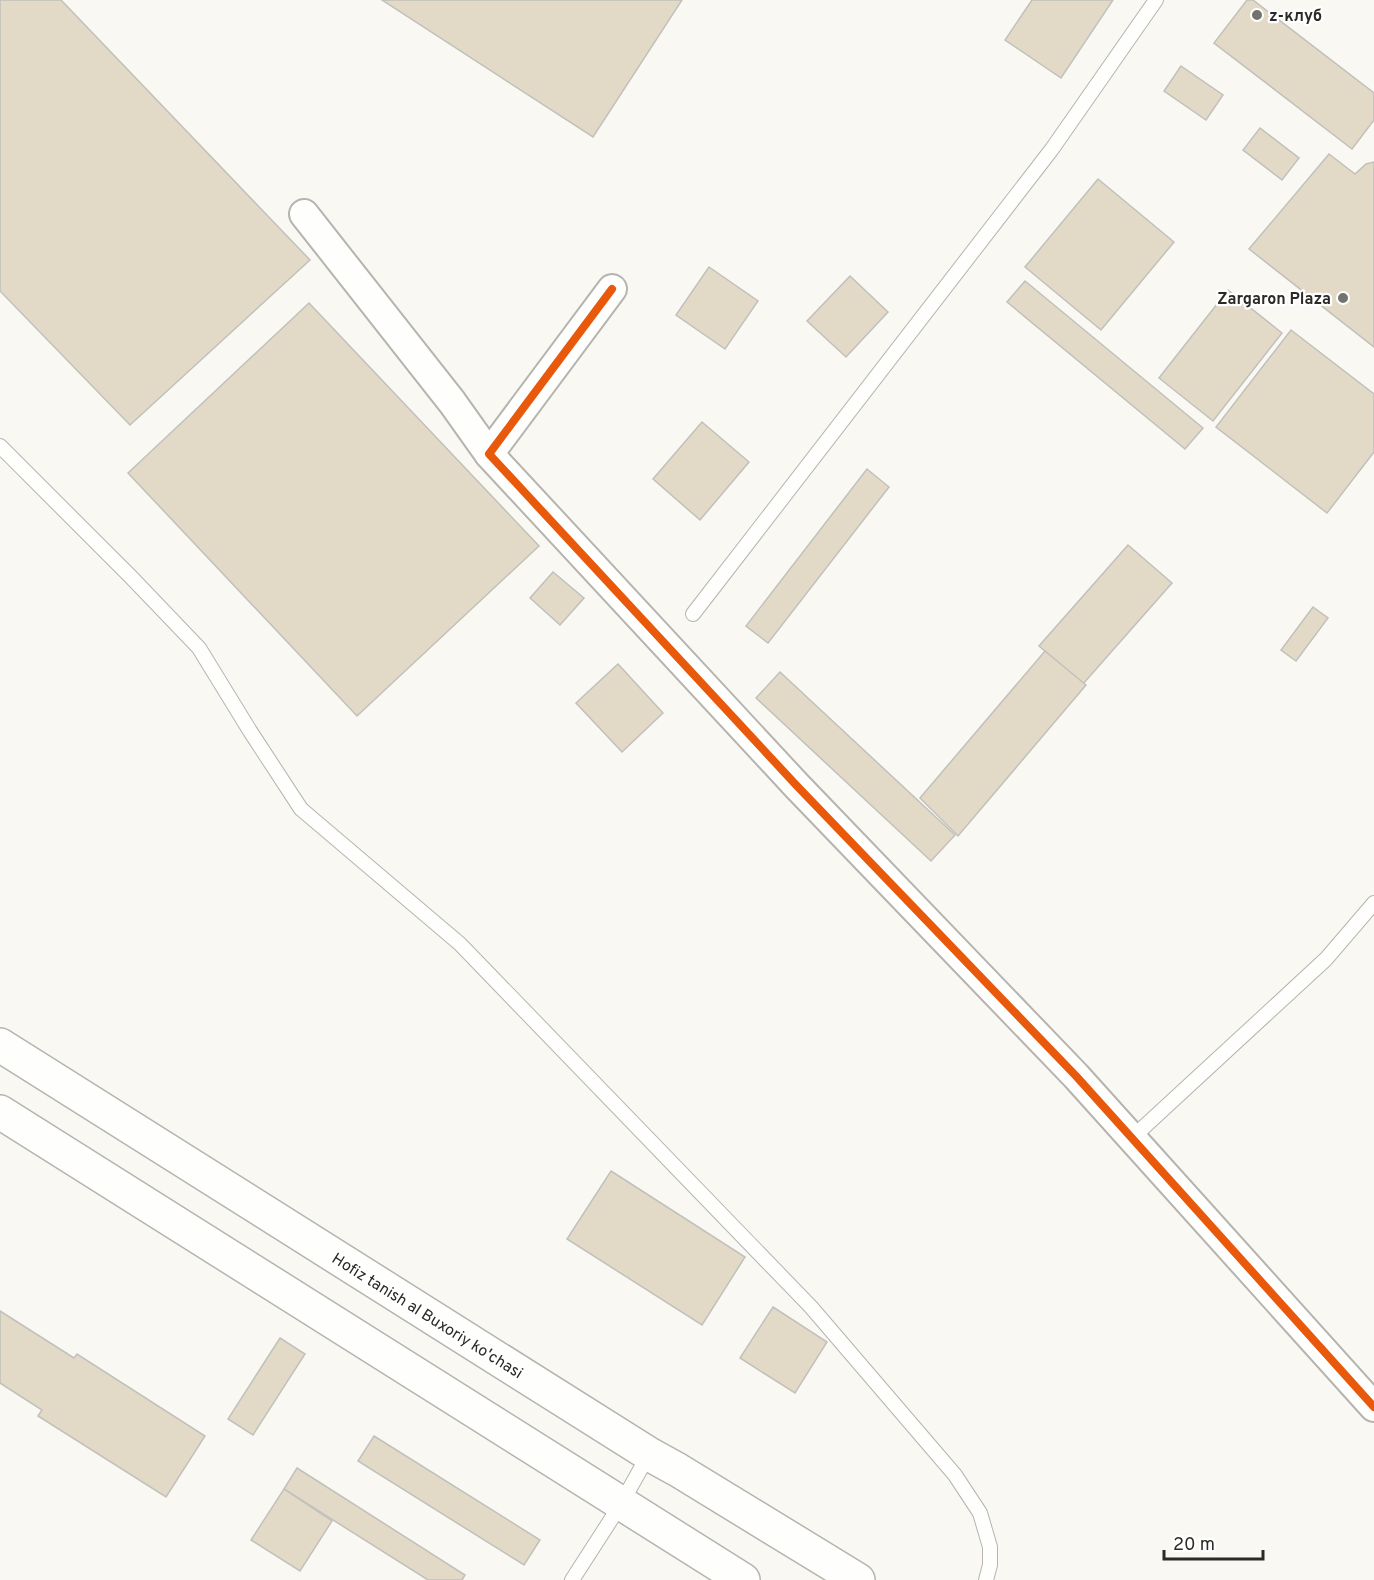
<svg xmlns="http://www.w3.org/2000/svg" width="1374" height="1580" font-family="Overpass,sans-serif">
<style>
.building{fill:#e2dac6;stroke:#c1c0bc;stroke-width:1.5}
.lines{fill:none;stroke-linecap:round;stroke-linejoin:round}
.service-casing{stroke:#b6b4af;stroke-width:16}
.minor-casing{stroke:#b6b4af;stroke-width:32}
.secondary-casing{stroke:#b6b4af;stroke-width:36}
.service{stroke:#fefefd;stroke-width:14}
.minor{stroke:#fefefd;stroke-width:28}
.secondary{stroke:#fefefd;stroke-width:33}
.cycleway-casing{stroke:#fff;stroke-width:11}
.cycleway{stroke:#e8590c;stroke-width:8}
.poi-dot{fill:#73726d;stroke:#fff;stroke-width:2}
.labels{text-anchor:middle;stroke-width:4.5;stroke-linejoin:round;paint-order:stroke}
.poi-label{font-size:16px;font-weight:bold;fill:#2b2a26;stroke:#fff;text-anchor:start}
.street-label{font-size:16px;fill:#2b2a26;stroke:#fff}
</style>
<rect width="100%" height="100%" fill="#faf8f2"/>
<g class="building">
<polygon points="0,0 61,0 310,260 130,425 0,291"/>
<polygon points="382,0 682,0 593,137"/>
<polygon points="1032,0 1113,0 1061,78 1005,40"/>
<polygon points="1247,0 1253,0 1374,93 1374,120 1352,149 1214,43"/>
<polygon points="1181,66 1223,95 1206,120 1164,91"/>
<polygon points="1260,128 1299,158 1282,180 1243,150"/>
<polygon points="1329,154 1355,174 1366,164 1374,162 1374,347 1249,249"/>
<polygon points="1098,179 1174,242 1101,330 1025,267"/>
<polygon points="709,267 758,301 725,349 676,315"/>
<polygon points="850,276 888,312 846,357 807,321"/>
<polygon points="1025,281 1203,428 1185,449 1007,302"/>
<polygon points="1228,290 1282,333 1213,421 1159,378"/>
<polygon points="309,303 539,546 357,716 128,473"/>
<polygon points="1291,330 1374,394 1374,452 1327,513 1216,427"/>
<polygon points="702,422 749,462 700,520 653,479"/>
<polygon points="867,469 889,487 768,643 746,626"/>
<polygon points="1128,545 1172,583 1083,684 1039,646"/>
<polygon points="553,572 584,598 560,625 530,598"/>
<polygon points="1313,607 1328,618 1296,661 1281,650"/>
<polygon points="1045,651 1086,685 958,836 920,798"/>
<polygon points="618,664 663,713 622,752 576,703"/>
<polygon points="780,672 955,835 931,861 756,698"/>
<polygon points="611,1171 745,1257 702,1325 567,1239"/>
<polygon points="773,1307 827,1342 795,1393 740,1358"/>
<polygon points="0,1311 74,1358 77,1354 205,1436 166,1497 38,1416 42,1410 0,1383"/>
<polygon points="280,1338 305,1354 253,1435 228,1419"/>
<polygon points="374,1436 540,1540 524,1565 358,1461"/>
<polygon points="297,1468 465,1575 462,1580 428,1580 284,1489"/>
<polygon points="284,1489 332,1521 300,1571 251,1540"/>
</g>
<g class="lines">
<g class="service-casing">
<g id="service">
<polyline points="0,446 131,577 199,648 250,731 301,809 460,944 811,1307 955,1475 980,1513 990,1547 990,1565 986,1580"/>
<polyline points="693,614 1052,149 1156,0"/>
<polyline points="1132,1138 1326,959 1374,903"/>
<polyline points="572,1580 621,1504 649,1454"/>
</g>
</g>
<g class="minor-casing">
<g id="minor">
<polyline points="304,214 452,402 489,454"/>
<polyline points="612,289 489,454 797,786 1076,1076 1374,1407"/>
</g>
</g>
<g class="secondary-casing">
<g id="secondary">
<polyline points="0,1045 649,1454 678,1470 858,1580"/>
<polyline points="0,1112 743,1580"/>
</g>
</g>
<use href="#service" class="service"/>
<use href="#minor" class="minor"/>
<use href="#secondary" class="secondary"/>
<g class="cycleway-casing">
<polyline id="cycleway" points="612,289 489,454 797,786 1076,1076 1374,1407"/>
</g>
<use href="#cycleway" class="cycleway"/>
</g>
<g class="poi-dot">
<circle cx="1257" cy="15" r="6"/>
<circle cx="1343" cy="298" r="6"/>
</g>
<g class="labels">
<g class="poi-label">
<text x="1269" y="21">z-клуб</text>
<text x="1331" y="304" text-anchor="end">Zargaron Plaza</text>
</g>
<g class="street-label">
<text transform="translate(428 1315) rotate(32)" y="6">Hofiz tanish al Buxoriy ko'chasi</text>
</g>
</g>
<path d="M1164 1550v9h99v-9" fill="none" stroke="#2b2a26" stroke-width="3"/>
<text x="1173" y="1550" font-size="18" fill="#2b2a26" stroke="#ffffff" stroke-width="4.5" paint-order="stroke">20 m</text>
</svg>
